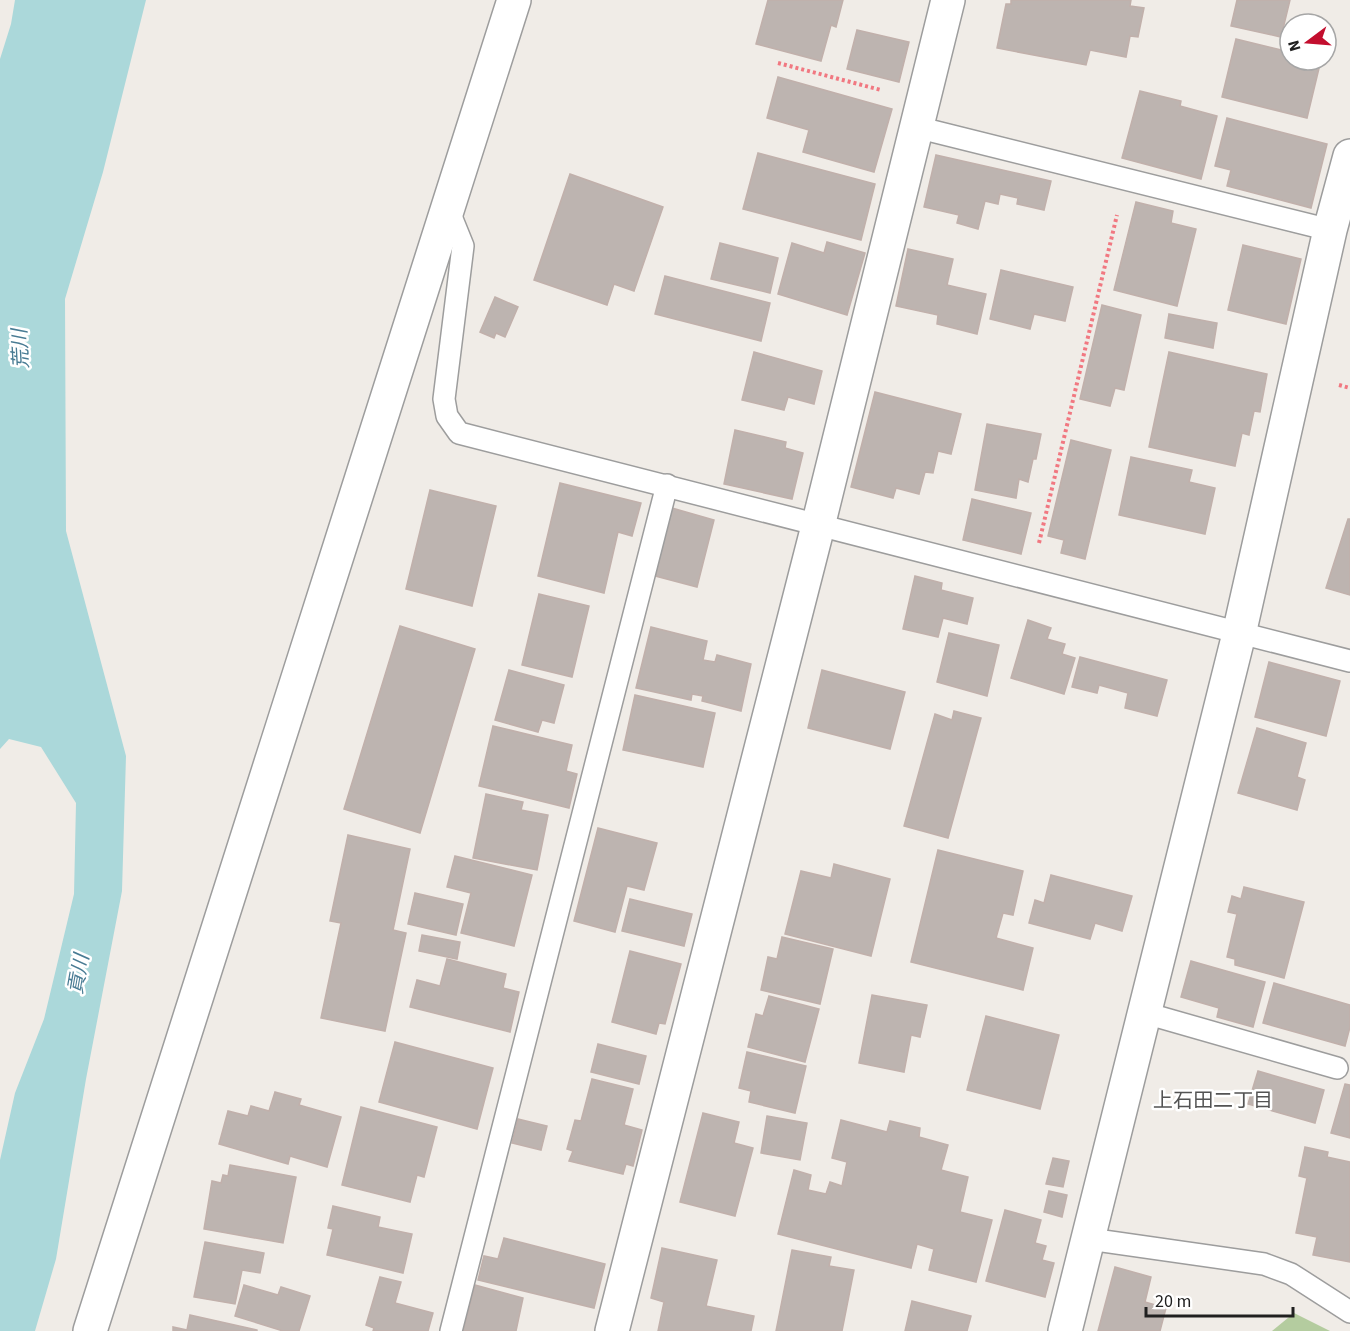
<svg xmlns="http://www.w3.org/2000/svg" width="1350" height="1331" font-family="'Source Sans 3','Noto Sans JP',sans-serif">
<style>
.forest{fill:#b4cc9f}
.water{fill:#abd8da}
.building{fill:#bdb4b0;stroke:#c1b0ab;stroke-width:1.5}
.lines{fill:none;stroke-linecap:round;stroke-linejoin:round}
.lane-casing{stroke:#9d9d9d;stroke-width:24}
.street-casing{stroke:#9d9d9d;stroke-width:36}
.path{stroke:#f17881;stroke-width:4;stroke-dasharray:3 3;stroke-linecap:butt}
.lane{stroke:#fff;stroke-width:21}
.street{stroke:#fff;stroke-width:33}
.labels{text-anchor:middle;stroke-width:5;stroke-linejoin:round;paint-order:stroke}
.water-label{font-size:20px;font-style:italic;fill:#487b93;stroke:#fff}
.neighbourhood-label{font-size:20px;fill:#535353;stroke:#fff}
</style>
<rect width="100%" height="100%" fill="#f0ece7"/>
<polygon class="forest" points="1294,1313 1330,1331 1272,1331"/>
<polygon class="water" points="15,0 146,0 103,172 65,299 66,531 126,756 122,891 86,1079 56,1259 35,1331 0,1331 0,1160 15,1093 44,1019 74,894 76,803 41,747 9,739 0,749 0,59 11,24"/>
<g class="building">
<polygon points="768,0 843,0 836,27 831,25 821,61 756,44"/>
<polygon points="1011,0 1131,0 1130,6 1144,8 1138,37 1130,36 1126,57 1090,50 1086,65 997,48 1006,4 1011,4"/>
<polygon points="1237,0 1290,0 1281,37 1231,26"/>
<polygon points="857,30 909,42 899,82 847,69"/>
<polygon points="1236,39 1290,52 1290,60 1321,60 1307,118 1222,97"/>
<polygon points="778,77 892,109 874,172 803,152 809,130 767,118"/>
<polygon points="1140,91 1181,101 1180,106 1217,116 1201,179 1122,158"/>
<polygon points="1227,118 1327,144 1311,208 1227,186 1231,170 1215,166"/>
<polygon points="758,153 875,184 861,240 743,209"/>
<polygon points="936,155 1051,181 1044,210 1017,204 1018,198 1000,194 998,204 985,201 978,229 957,223 959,215 924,207"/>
<polygon points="570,174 663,207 634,291 614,284 607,305 534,280"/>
<polygon points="1136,202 1173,211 1171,223 1196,229 1177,306 1114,290"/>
<polygon points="827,242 865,253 847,315 778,294 792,243 824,253"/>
<polygon points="720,243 778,258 770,293 711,279"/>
<polygon points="1243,245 1301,259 1286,324 1228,310"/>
<polygon points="908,249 953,259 947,285 986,294 977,334 937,324 938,315 896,306"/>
<polygon points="1001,270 1073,287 1065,321 1034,314 1030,329 990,319"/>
<polygon points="665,276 770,303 761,341 655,314"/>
<polygon points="495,297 518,307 505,337 496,333 494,338 480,332"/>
<polygon points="1102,305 1141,315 1124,390 1115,388 1110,406 1080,399"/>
<polygon points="1169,314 1217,323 1213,348 1165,338"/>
<polygon points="754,352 822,371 814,404 788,397 784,410 742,400"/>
<polygon points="1169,352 1267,374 1260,412 1254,411 1249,435 1242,433 1235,466 1149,447"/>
<polygon points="875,392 961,414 951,454 938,451 933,473 925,472 919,494 896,488 893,498 851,487"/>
<polygon points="987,424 1041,434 1036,459 1033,459 1028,482 1019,479 1016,498 975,490"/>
<polygon points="735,430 786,442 785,448 803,453 792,499 724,484"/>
<polygon points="1071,440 1111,450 1085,559 1061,553 1064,540 1048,536"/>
<polygon points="1131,457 1192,470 1189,482 1215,488 1205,534 1119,515"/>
<polygon points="560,483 641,503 632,536 618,532 604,593 538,576"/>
<polygon points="430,490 496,506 472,606 406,589"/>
<polygon points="972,499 1031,513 1021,554 963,540"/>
<polygon points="672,508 714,520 697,587 655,576"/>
<polygon points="1348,519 1350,519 1350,595 1326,588"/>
<polygon points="915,576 942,583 941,590 973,598 967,624 943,618 938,637 903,629"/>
<polygon points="539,594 589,606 572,677 522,665"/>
<polygon points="1028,620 1051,628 1047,639 1065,644 1062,654 1075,658 1064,694 1011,678"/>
<polygon points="400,626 475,649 420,833 344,809"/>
<polygon points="651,627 707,641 703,660 715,662 717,655 751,664 741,711 702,701 703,696 692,694 691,700 636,688"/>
<polygon points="949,633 999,645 987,696 937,682"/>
<polygon points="1080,657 1167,680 1157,716 1125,708 1128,693 1099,685 1097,693 1072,687"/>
<polygon points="1269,662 1340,681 1326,736 1255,717"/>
<polygon points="509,670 564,685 554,723 542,720 538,732 495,720"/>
<polygon points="822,670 905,692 890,749 808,728"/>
<polygon points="635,695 715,713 703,767 623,750"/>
<polygon points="954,711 981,718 948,838 904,826 935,714 952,720"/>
<polygon points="493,726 572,745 566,771 577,774 569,808 479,786"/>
<polygon points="1257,728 1306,743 1297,777 1305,780 1297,810 1238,793"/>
<polygon points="486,794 523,802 521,810 548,815 537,870 473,858"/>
<polygon points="598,828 657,843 644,890 627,886 615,932 574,921"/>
<polygon points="348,835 410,849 393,930 406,933 385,1031 321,1018 341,923 330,921"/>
<polygon points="938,850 1023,871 1013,915 1003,913 996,938 1033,948 1023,990 911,962"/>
<polygon points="455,856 532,875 514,946 461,933 471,893 447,887"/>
<polygon points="834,864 890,879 871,956 785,934 801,871 831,878"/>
<polygon points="1051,875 1132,896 1122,931 1095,923 1090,939 1029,923 1035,900 1044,903"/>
<polygon points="1244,887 1304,902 1284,978 1235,965 1235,959 1227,957 1237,914 1228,912 1232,896 1241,899"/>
<polygon points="415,893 463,904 456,935 408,924"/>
<polygon points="630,899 692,914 684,946 622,931"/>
<polygon points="422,935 460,942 457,959 419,951"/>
<polygon points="782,937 833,949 820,1004 761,990 768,957 777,959"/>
<polygon points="630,951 681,964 665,1024 659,1023 656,1034 612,1022"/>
<polygon points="447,959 506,974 503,988 519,992 510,1032 410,1007 417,980 440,986"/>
<polygon points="1191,961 1265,982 1253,1027 1217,1017 1219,1008 1181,997"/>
<polygon points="1274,983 1350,1005 1350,1027 1345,1046 1263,1023"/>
<polygon points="872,995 927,1005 920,1037 911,1035 904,1072 859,1063"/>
<polygon points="769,996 819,1009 805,1062 748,1047 756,1014 763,1016"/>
<polygon points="986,1016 1059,1035 1040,1109 967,1090"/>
<polygon points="395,1042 493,1068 477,1129 379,1102"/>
<polygon points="598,1044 646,1056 639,1084 591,1072"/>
<polygon points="747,1052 806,1066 795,1113 749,1102 751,1091 739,1088"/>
<polygon points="1258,1071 1324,1090 1315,1123 1248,1104"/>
<polygon points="592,1079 633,1089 624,1125 642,1130 633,1166 626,1164 623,1174 569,1161 573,1151 567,1149 575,1120 581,1121"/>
<polygon points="1345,1084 1350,1085 1350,1138 1331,1133"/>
<polygon points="275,1092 301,1099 299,1105 341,1117 327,1167 290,1156 288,1164 219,1144 228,1111 248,1116 251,1106 269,1111"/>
<polygon points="361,1107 437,1127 424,1177 417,1175 410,1202 342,1185"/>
<polygon points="703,1113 739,1122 734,1143 753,1148 735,1216 680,1202"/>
<polygon points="767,1116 807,1123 800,1160 761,1153"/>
<polygon points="518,1119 547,1126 541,1150 512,1143"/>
<polygon points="841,1120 887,1132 890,1121 920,1128 919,1137 948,1145 941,1170 968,1177 960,1212 992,1220 976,1282 929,1270 934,1249 917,1244 911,1268 778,1234 794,1170 811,1175 808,1190 826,1194 830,1182 842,1186 847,1162 832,1158"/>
<polygon points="1305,1147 1328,1152 1327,1157 1350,1162 1350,1262 1313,1255 1317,1237 1296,1233 1307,1178 1299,1176"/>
<polygon points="1053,1158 1069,1161 1063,1187 1046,1184"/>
<polygon points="230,1165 296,1177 283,1243 204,1229 212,1181 221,1183 223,1175 228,1176"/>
<polygon points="1049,1191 1067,1195 1062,1217 1044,1212"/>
<polygon points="333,1206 380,1217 378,1227 412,1234 403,1273 327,1255 333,1229 328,1228"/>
<polygon points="1005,1210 1041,1220 1035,1243 1046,1246 1042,1260 1054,1263 1045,1297 986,1281"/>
<polygon points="504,1238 605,1264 594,1308 478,1280 484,1256 498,1259"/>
<polygon points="205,1242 264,1253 260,1273 242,1270 235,1304 194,1297"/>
<polygon points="662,1248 717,1260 706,1306 754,1316 751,1331 658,1331 664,1302 651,1298"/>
<polygon points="792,1250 831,1257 829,1266 854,1270 842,1331 776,1331"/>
<polygon points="1115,1267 1151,1277 1145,1302 1166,1308 1160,1331 1098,1331"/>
<polygon points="380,1277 401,1282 395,1303 433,1313 428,1331 373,1331 374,1328 366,1325"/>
<polygon points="244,1285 278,1295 281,1287 310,1296 299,1331 283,1331 235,1316"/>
<polygon points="475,1285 523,1298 516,1331 463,1331"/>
<polygon points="912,1301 971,1316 967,1331 905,1331"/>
<polygon points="190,1315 257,1330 257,1331 173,1331 173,1327 187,1330"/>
</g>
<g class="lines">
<g class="lane-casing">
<g id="lane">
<polyline points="916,127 1330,230"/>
<polyline points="448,209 463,246 444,399 447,416 459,433 1350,661"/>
<polyline points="1145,1013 1337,1068"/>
<polyline points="1089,1239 1264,1264 1291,1274 1350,1312"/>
<polyline points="451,1331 667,485"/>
</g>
</g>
<g class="street-casing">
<g id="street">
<polyline points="90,1331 514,0"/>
<polyline points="612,1331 818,526 948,0"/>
<polyline points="1065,1331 1239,634 1330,230 1350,156"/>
</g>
</g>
<g class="path">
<polyline points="778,63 881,90"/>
<polyline points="1339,385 1350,388"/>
<polyline points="1039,543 1117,215"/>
</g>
<use href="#lane" class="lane"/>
<use href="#street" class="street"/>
</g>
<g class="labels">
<g class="water-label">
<text transform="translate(20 349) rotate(-93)" y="7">荒川</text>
<text transform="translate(78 974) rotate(-80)" y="7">貢川</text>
</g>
<g class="neighbourhood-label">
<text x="1213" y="1107">上石田二丁目</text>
</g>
</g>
<g transform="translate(1308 42) rotate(254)"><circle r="28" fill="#ffffff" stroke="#a6a6a6" stroke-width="1.5"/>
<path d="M0-4.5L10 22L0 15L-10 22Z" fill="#c30e2e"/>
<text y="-9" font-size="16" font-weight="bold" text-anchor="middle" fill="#202020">N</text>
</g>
<path d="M1146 1307v9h147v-9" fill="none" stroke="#202020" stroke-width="3"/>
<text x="1155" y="1307" font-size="18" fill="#202020" stroke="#ffffff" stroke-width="4.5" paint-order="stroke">20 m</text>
</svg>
